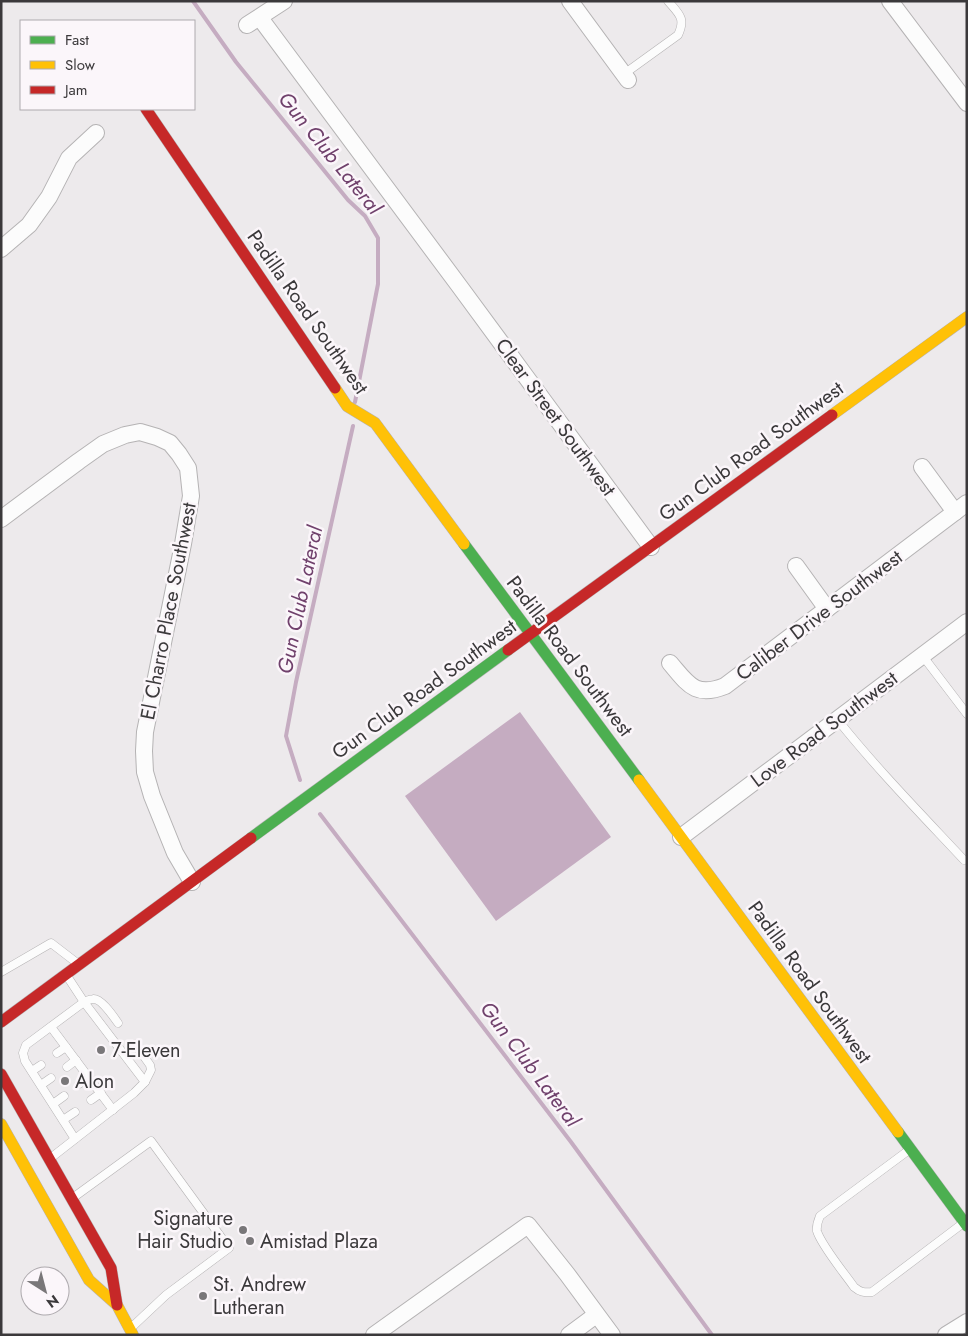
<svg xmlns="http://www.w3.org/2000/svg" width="968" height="1336" font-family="Jost,sans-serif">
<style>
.water{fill:#c5acc1}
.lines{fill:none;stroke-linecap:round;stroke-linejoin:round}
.stream{stroke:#c5acc1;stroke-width:4}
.lane-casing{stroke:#b5b3b4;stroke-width:9}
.street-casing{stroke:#b5b3b4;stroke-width:18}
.fast-casing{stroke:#b5b3b4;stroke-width:12}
.slow-casing{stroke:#b5b3b4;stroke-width:12}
.jam-casing{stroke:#b5b3b4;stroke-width:12}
.lane{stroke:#fcfcfc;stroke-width:8}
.street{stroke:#fcfcfc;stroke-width:16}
.fast{stroke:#4caf50;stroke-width:11}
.slow{stroke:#ffc107;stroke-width:11}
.jam{stroke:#c62828;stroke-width:11}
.poi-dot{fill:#797779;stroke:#fbf6fa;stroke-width:2}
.labels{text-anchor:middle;stroke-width:5;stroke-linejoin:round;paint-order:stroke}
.street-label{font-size:20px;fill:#3b393b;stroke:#fbf6fa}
.poi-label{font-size:20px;fill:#3b393b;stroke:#fbf6fa;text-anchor:start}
.water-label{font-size:21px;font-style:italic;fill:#70416c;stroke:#fbf6fa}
</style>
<rect width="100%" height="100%" fill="#edeaec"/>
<polygon class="water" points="520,712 611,837 496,921 405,796"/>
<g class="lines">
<g class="stream">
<polyline points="193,1 236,62 348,200 365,216 378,238 378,284 355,402"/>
<polyline points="300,780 286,736 296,682 353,426"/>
<polyline points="320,814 571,1142 712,1335"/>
</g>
<g class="lane-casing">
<g id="lane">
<path d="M624,74L678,35C686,18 679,14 668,1"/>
<polyline points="922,655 967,714"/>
<path d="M837,719C876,768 921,814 964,860"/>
<polyline points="1,972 51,943 77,963"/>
<polyline points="51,1027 113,1110"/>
<polyline points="135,1044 150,1065 151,1070 145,1082"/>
<polyline points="57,1053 66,1047"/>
<polyline points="67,1067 76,1060"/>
<polyline points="32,1071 41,1065"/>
<polyline points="79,1084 89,1077"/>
<polyline points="41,1085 51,1078"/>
<polyline points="91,1100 101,1093"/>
<polyline points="53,1104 64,1096"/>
<polyline points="63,1120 75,1112"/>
<path d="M75,1139L25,1061L23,1053L26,1045L84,1002C87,1001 90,999 93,999C101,998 113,1016 118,1023"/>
<path d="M909,1150L820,1216C818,1221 816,1225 817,1231C821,1245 845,1274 854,1287C860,1292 864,1293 872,1292L962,1224"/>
<polyline points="52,1157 134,1093 145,1082 84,1002 67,976"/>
<polyline points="74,1197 151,1141 229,1248 166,1295 133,1326"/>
</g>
</g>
<g class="street-casing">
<g id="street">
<polyline points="570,1 628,80"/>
<polyline points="890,1 967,103"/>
<polyline points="260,18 460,287 651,547"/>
<polyline points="247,25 284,1"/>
<polyline points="1,249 29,225 49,197 69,158 96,133"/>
<polyline points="922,467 955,512"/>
<polyline points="1,519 79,461 103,444 125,435 140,432 157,437 170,443 179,454 188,468 191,496 183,544 145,732 144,751 145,772 152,796 175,853 192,882"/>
<polyline points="796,566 827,609"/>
<path d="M670,663C688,684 695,698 725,686L967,503"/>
<polyline points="681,837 967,622"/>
<polyline points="374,1335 528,1225 567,1274 612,1335"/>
<polyline points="569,1335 596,1315"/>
<polyline points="946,1335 967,1322"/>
</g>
</g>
<g class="fast-casing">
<g id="fast">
<polyline points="464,544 639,780"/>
<polyline points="251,838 508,650"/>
<polyline points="898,1132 967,1226"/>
</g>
</g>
<g class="slow-casing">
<g id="slow">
<polyline points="335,388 347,406 375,423 464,544"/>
<polyline points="832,415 967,317"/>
<polyline points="639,780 898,1132"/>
<polyline points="1,1124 89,1280 117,1305 133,1335"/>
</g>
</g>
<g class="jam-casing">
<g id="jam">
<polyline points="146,109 335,388"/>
<polyline points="508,650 832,415"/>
<polyline points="1,1022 251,838"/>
<polyline points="1,1074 111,1268 117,1305"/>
</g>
</g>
<use href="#lane" class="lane"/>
<use href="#street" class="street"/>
<use href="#fast" class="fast"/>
<use href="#slow" class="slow"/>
<use href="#jam" class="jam"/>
</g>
<g class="poi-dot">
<circle cx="101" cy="1050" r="5"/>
<circle cx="65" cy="1081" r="5"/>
<circle cx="243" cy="1230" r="5"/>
<circle cx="250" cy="1241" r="5"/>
<circle cx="203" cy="1296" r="5"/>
</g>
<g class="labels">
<g class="street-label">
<text transform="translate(308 312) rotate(55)" y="7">Padilla Road Southwest</text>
<text transform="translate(556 417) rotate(54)" y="7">Clear Street Southwest</text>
<text transform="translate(751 451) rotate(-36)" y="7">Gun Club Road Southwest</text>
<text transform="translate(168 611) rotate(-79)" y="7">El Charro Place Southwest</text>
<text transform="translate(819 615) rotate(-37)" y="7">Caliber Drive Southwest</text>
<text transform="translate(570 656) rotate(53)" y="7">Padilla Road Southwest</text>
<text transform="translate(424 689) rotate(-36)" y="7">Gun Club Road Southwest</text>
<text transform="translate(824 729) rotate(-37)" y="7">Love Road Southwest</text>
<text transform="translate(810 982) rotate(54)" y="7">Padilla Road Southwest</text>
</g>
<g class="poi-label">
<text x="111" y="1057">7-Eleven</text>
<text x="75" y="1088">Alon</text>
<text x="233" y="1225" text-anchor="end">Signature<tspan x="233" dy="23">Hair Studio</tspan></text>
<text x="260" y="1248">Amistad Plaza</text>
<text x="213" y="1291">St. Andrew<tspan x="213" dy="23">Lutheran</tspan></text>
</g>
<g class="water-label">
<text transform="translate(330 153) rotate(51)" y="7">Gun Club Lateral</text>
<text transform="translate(300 600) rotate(-78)" y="7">Gun Club Lateral</text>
<text transform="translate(530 1064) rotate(53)" y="7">Gun Club Lateral</text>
</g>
</g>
<rect width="968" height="1336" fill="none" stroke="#3b393b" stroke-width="5"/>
<rect x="20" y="20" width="175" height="90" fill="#fbf6fa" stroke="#aeaaae"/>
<rect x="30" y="36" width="25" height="8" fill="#4caf50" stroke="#aeaaae"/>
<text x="65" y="45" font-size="15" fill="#3b393b">Fast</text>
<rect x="30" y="61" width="25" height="8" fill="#ffc107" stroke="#aeaaae"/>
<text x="65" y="70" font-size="15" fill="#3b393b">Slow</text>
<rect x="30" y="86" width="25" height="8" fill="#c62828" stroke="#aeaaae"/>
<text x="65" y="95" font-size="15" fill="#3b393b">Jam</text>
<g transform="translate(45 1291) rotate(144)"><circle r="24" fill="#fbf6fa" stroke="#aeaaae"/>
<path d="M0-4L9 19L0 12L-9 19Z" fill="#797779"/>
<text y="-8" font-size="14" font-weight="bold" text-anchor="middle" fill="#3b393b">N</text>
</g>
</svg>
